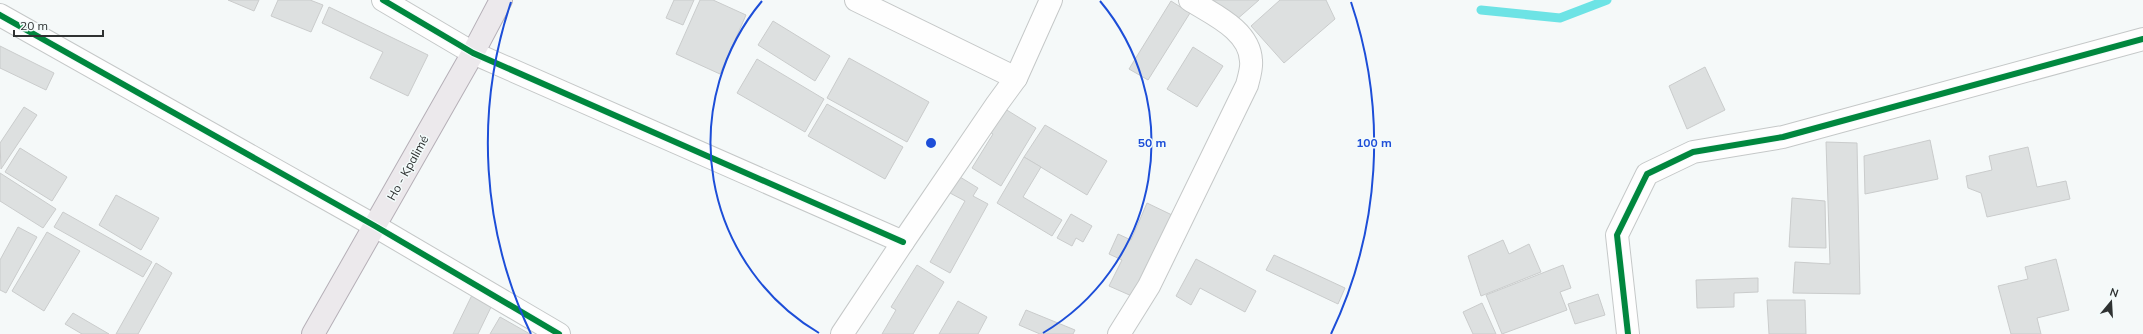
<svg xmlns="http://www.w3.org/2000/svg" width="2143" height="334" font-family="Mulish,sans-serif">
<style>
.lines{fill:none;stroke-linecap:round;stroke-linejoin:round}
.stream{stroke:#6de3e5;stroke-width:9}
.building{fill:#dde0e0;stroke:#cacccc}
.minor-casing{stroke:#c5c8c8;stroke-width:24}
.major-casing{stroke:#b5afb7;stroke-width:24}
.minor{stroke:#fefefe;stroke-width:22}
.major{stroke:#ece9ec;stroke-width:22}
.cycleway-casing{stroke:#f3fbfb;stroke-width:8}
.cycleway{stroke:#00873e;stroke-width:6}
.ring{fill:none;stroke:#1d4ed8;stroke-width:2}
.labels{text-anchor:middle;stroke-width:3;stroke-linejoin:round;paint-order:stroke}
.street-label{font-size:12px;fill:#2f3232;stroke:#f3fbfb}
.centre{fill:#1d4ed8;stroke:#f3fbfb;stroke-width:2}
.ring-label{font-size:12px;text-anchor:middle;font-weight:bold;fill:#1d4ed8;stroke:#f3fbfb;stroke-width:3;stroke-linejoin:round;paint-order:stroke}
</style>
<rect width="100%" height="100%" fill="#f5f9f9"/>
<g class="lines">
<polyline class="stream" points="1481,10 1560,18 1607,0"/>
</g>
<g class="building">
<polygon points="228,0 259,0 254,11"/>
<polygon points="278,0 310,0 323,5 311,32 271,16"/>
<polygon points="674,0 694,0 683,25 666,18"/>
<polygon points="700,0 713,0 746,15 720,74 676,54"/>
<polygon points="1213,0 1259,0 1235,21"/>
<polygon points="1280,0 1326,0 1335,19 1284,63 1251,26"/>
<polygon points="1171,1 1190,13 1148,80 1129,69"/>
<polygon points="329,7 428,55 408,96 370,78 383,52 322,23"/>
<polygon points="773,21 830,56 815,81 758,45"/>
<polygon points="0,46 54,73 46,90 0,68"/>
<polygon points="1193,47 1223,66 1197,107 1167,89"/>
<polygon points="849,58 929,102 907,142 827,98"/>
<polygon points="757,59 824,99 805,132 737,93"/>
<polygon points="1705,67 1725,110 1687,129 1669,86"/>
<polygon points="827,104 903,147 885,179 808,136"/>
<polygon points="997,104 1036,128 1001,186 972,168 993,134 983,128"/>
<polygon points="24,107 37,115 1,169 0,143"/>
<polygon points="1045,125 1107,161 1087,195 1024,157"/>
<polygon points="1930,140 1938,179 1865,194 1864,156"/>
<polygon points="1826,142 1857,143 1860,294 1793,293 1795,262 1830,264"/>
<polygon points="2028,147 2037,187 2066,181 2070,199 1987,217 1981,193 1968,188 1966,176 1992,170 1989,156"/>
<polygon points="20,148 67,177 52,201 5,172"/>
<polygon points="1024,157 1041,167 1023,197 1062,220 1052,236 997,203"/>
<polygon points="0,173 56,209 43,228 0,201"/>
<polygon points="960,177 978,188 973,196 988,204 950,273 930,262 965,201 950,193"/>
<polygon points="116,195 159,218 141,250 99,225"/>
<polygon points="1792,198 1825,201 1826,248 1789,247"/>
<polygon points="1147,203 1172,215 1134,297 1109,286 1122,260 1109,254 1118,234 1131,240"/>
<polygon points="63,212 152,262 143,277 54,227"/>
<polygon points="1071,214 1092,226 1083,242 1076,238 1072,246 1057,238"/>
<polygon points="18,227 37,237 6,293 0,290 0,260"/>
<polygon points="47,232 80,251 44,311 12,291"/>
<polygon points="1503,240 1509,254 1529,244 1541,272 1481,296 1468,256"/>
<polygon points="1274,255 1345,288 1338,304 1266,270"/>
<polygon points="1196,259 1256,291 1245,312 1200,288 1191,305 1176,296"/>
<polygon points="2056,259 2069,310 2037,318 2041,334 2011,334 1998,286 2028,279 2025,267"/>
<polygon points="156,263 172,273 138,334 116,334"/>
<polygon points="917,265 944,282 913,334 882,334 896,310 891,307"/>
<polygon points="1563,265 1571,288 1560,292 1567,310 1502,334 1486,295"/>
<polygon points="1758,278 1758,292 1734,293 1734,307 1697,308 1696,280"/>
<polygon points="473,293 493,303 478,334 453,334"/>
<polygon points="1598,294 1605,315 1575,324 1568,304"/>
<polygon points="1767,300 1805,300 1806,334 1769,334"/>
<polygon points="958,301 987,317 978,334 939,334"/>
<polygon points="1482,303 1496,334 1473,334 1463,312"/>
<polygon points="1026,310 1075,330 1073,334 1040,334 1019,325"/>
<polygon points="73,313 109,334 82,334 65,324"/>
<polygon points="500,317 530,334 490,334"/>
</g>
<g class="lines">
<g class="minor-casing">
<g id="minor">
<polyline points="383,0 473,53 903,242"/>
<polyline points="856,0 1016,78"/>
<polyline points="0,15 375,226 559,334"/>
<polyline points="842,334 903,242 997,104 1016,78 1051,0"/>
<path d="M1119,334L1149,286L1247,85C1249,77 1252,68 1251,61C1250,30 1212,14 1190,0"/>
<polyline points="1628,334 1617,235 1647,174 1693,152 1783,137 2143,39"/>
</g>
</g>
<g class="major-casing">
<polyline id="major" points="313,334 473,53 501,0"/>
</g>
<use href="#minor" class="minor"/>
<use href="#major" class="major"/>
<g class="cycleway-casing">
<g id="cycleway">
<polyline points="383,0 473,53 903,242"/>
<polyline points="0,15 375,226 559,334"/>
<polyline points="1628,334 1617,235 1647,174 1693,152 1783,137 2143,39"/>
</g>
</g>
<use href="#cycleway" class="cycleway"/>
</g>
<g class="ring">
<path d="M819 333A221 221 0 0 1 762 1M1100 1A221 221 0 0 1 1043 333"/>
<path d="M531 334A443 443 0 0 1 511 2M1351 2A443 443 0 0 1 1331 334"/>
</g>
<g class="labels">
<g class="street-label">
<text transform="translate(408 168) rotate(-61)" y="4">Ho - Kpalimé</text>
</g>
</g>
<circle cx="931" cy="143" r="6" class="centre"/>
<g class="ring-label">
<text x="1152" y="147">50 m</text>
<text x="1374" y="147">100 m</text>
</g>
<g transform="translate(2111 302) rotate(18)" stroke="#f3fbfb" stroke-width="3" paint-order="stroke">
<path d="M0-3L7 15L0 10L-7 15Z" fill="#2f3232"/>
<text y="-6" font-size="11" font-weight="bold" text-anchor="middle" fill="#2f3232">N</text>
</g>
<path d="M14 30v6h89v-6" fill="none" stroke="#2f3232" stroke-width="2"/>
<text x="20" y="30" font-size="12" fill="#2f3232" stroke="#f3fbfb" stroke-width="3" paint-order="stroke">20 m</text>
</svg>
